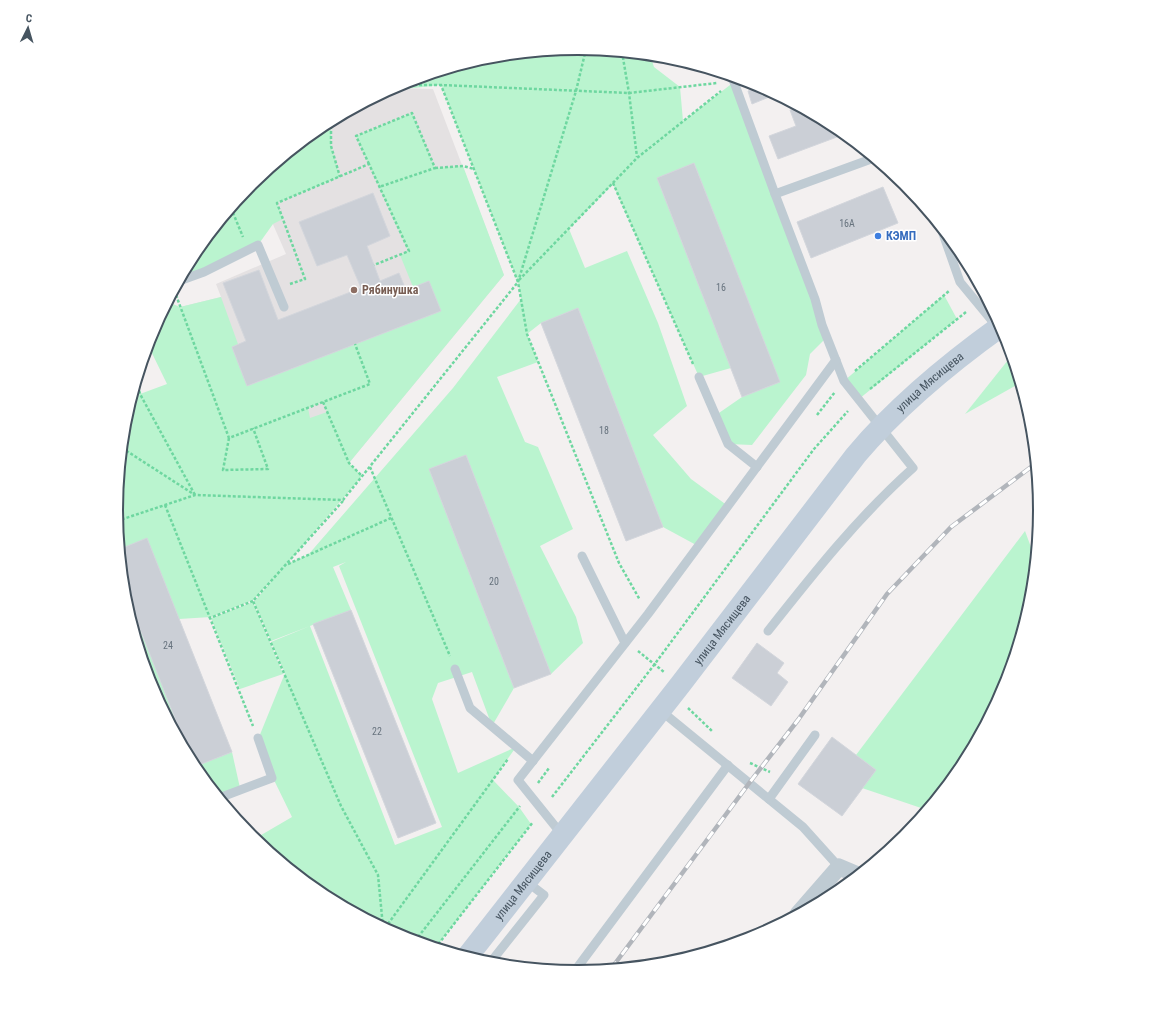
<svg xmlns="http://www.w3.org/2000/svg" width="1156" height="1020" font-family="'Roboto Condensed',sans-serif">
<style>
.education{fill:#e4e1e2}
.green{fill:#baf4cf;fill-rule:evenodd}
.building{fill:#cbcfd6;stroke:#d3d6dc}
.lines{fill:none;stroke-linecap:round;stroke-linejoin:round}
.path{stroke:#6ed7a0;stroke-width:2.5;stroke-dasharray:3 2;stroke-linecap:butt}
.lane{stroke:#bfcbd3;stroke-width:9}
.street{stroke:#bfcbd3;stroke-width:17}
.secondary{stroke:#c1cedb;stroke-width:22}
.rail-casing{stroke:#b1b5bb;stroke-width:4.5}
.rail{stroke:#fff;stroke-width:3;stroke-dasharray:9;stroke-linecap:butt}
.shop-dot{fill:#3f7fe0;stroke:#fff;stroke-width:1.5}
.education-dot{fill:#8d6e63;stroke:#fff;stroke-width:1.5}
.labels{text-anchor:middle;stroke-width:3;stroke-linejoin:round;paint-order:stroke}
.number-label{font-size:10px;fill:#67737e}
.shop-label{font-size:12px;font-weight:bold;fill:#366cbe;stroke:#fff;text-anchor:start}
.education-label{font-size:12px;font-weight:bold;fill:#785e54;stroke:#fff;text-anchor:start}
.street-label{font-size:12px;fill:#465460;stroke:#fff}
.rim{fill:none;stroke:#465460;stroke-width:2}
</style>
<rect width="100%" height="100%" fill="#f3f0f0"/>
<polygon class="education" points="392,88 433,89 504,275 349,463 148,345 151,333 180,307 221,297 216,284 286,254 254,181 322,126"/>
<g class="green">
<path d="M578,48L650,55L654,67L680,87L683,121L734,82L827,337L810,354L806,375L752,445L728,444L716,415L742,397L779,382L694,163L657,178L731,368L699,377L613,184L569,229L585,268L627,251L658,323L687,406L653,435L691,479L728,506L698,546L663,527L578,308L541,323L527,334L538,362L497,377L525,442L538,447L573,529L540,546L576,617L583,643L551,674L466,455L429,469L514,688L492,726L472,672L438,683L432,699L458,773L516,747L493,780L519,807L531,824L440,942L434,947L401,937L321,894L249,834L256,838L292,817L273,778L259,737L285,673L271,642L310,626L271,641L254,602L275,577L253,600L211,617L179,619L147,539L120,549L116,510L125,420L132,397L167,384L148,345L151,333L168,302L180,307L221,297L238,344L232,347L247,386L440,311L429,281L413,287L400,255L408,251L356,136L412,113L435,168L463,166L504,275L349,463L362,476L287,564L308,555L453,388L521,299L518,282L441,85L386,91L401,83L488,57ZM323,402L327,412L310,418L308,408ZM346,562L339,566L442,827L395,845L310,626L351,610L333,567Z"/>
<polygon points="331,121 331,146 340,177 277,203 283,219 273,224 258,245 179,281 194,253 251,183 322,126"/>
<polygon points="944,295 957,319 859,399 844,381"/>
<polygon points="1012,355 1020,383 965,414"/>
<polygon points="1025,531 1035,558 1031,600 1005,687 962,767 927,810 862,788 876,770 856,755"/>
<polygon points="124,588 194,766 232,752 240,788 218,796 194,766 151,687 125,600"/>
<polygon points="253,602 283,674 240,689 211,618"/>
</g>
<g class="building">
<polygon points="761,86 773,93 774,95 752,104 748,91"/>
<polygon points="799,107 835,126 845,134 778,159 769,136 796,126 790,110"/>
<polygon points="694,163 780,382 742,397 657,178"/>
<polygon points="883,187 898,223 811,258 797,222"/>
<polygon points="373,193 390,236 367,246 380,281 399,273 406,290 429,281 441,311 247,386 232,347 246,341 223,283 259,270 278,320 361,288 347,255 317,266 299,222"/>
<polygon points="578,308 663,527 626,541 541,323"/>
<polygon points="466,455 551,674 514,688 429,469"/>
<polygon points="147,538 232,752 194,767 124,588 120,549"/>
<polygon points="351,610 436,823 398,838 313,624"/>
<polygon points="757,643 784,663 777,673 788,682 771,706 732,678"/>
<polygon points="832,737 876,770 842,816 798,784"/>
</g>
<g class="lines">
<g class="path">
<polyline points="586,49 576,91 518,282 527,334 619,563 640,600"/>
<polyline points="622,52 629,93 637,157"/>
<polyline points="399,85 441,85 629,93 717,83"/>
<polyline points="331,121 331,146 340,177"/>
<polyline points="369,164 356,136 412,113 435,168 379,187"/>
<polyline points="435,168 463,166 474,169"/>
<polyline points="613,183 693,364"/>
<polyline points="231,208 243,237"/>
<polyline points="519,280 637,158 721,91"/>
<polyline points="290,284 305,279 277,203 369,164 409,251 374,265"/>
<polyline points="176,295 229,438 370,384 355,344"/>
<polyline points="855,371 949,291"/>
<polyline points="137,381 140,394 195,495"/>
<polyline points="870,389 966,312"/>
<polyline points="323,402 349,463 362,476"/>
<polyline points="817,415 835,392"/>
<polyline points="229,438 223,470 268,469 253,428"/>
<polyline points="122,448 195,495"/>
<polyline points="370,467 450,656"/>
<polyline points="343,501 253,601 341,806 378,875 383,927"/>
<polyline points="165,505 210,618"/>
<polyline points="117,521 195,495 343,500 518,282 441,85"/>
<polyline points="288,564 391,518"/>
<polyline points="253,601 210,618 253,726"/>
<polyline points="638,651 664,672"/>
<polyline points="688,708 712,731"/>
<polyline points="750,763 770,772"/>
<polyline points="538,783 549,768"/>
<polyline points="552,797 654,665 814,449 848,411"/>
<polyline points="385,928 508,759"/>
<polyline points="415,941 520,806"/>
<polyline points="434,947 440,942 533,822"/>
</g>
<g class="lane">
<polyline points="729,75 734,82 775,194"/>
<polyline points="941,228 960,282 998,328"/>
<polyline points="179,281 204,272 258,245 284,307"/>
<polyline points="699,377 728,444 757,467"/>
<polyline points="582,556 625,643"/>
<path d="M768,631C813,574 858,517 913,468L844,381L822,325L815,299L775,194L874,158"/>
<polyline points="455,669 470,708 533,761"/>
<polyline points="660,710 803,827 839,867"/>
<polyline points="219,798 272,778 258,738"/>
<polyline points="769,799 815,735"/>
<polyline points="563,836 518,780 648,614 836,360"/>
<polyline points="490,963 544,895 527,882"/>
<polyline points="574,972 728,765"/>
</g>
<polyline class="street" points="798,914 839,867 858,875"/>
<path class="secondary" id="s1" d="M467,957L680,685L856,455C898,405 948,364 1001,326"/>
<g class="rail-casing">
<polyline id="rail" points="611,969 750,782 798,720 887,594 951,527 1035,464"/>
</g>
<use href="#rail" class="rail"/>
</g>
<circle class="shop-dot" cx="878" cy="236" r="4"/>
<circle class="education-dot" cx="354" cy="290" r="4"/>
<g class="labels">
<g class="number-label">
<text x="847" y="227">16А</text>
<text x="721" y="291">16</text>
<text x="604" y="434">18</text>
<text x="494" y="585">20</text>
<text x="168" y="649">24</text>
<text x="377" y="735">22</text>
</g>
<g class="shop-label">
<text x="886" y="240">КЭМП</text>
</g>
<g class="education-label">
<text x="362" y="294">Рябинушка</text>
</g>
<g class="street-label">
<text dy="4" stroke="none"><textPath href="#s1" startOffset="739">улица Мясищева</textPath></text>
<text dy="4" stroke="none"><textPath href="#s1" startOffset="415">улица Мясищева</textPath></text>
<text dy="4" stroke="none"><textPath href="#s1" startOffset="91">улица Мясищева</textPath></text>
</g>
</g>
<path d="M0 0H1156V1020H0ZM123 510a455 455 0 1 1 910 0a455 455 0 1 1-910 0Z" fill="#fff" fill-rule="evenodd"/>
<path class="rim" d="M123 510a455 455 0 1 1 910 0a455 455 0 1 1-910 0Z"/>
<g transform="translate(28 28) rotate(5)" stroke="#ffffff" stroke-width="3" paint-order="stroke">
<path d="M0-3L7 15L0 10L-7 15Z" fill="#465460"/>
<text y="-6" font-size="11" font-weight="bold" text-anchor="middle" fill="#465460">С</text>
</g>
</svg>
